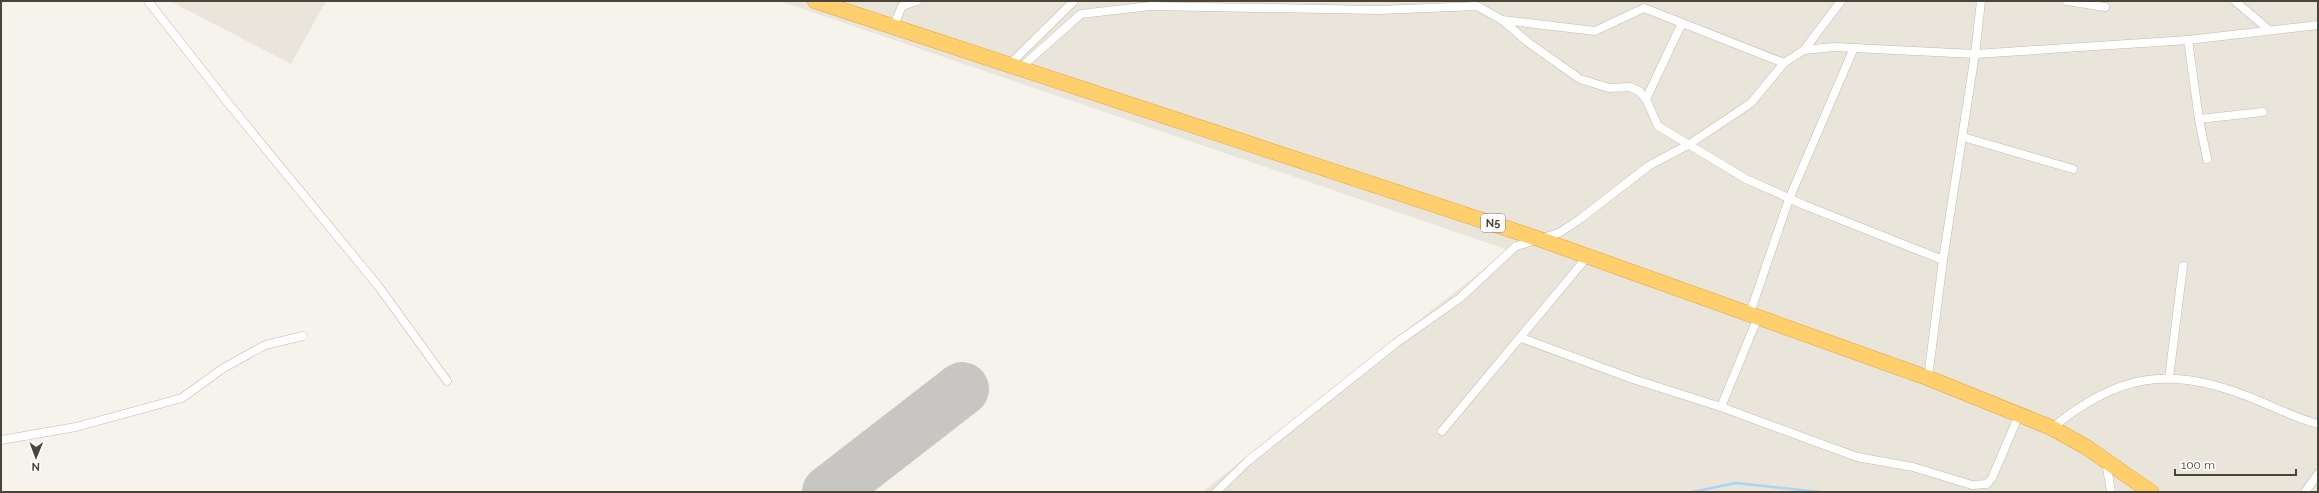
<svg xmlns="http://www.w3.org/2000/svg" width="2319" height="493" font-family="Raleway,sans-serif">
<style>
.residential{fill:#eae5da}
.lines{fill:none;stroke-linecap:round;stroke-linejoin:round}
.stream{stroke:#a9d4f2;stroke-width:2.5}
.runway{stroke:#c8c6c3;stroke-width:54}
.street-casing{stroke:#c2bbae;stroke-width:9}
.highway-casing{stroke:#e0a43c;stroke-width:16}
.street{stroke:#fff;stroke-width:8}
.highway{stroke:#ffcf6e;stroke-width:15}
.labels{text-anchor:middle;stroke-width:3;stroke-linejoin:round;paint-order:stroke}
.shield{fill:#fff;stroke:#817c74;stroke-width:1}
.shield-label{font-size:11px;font-weight:bold;fill:#4b4439}
</style>
<rect width="100%" height="100%" fill="#f6f3ec"/>
<g class="residential">
<polygon points="170,1 326,1 291,64"/>
<polygon points="780,1 2318,1 2318,492 1202,492 1508,250"/>
</g>
<g class="lines">
<polyline class="stream" points="1692,492 1736,483 1820,492"/>
<polyline class="runway" points="829,492 962,389"/>
<g class="street-casing">
<g id="street">
<polyline points="148,1 228,103 379,287 447,381"/>
<polyline points="2067,1 2105,7"/>
<polyline points="2235,1 2269,30"/>
<polyline points="1502,20 1595,31 1644,8 1784,63"/>
<polyline points="893,27 902,6 917,1"/>
<polyline points="2188,40 2199,119 2263,112"/>
<polyline points="1804,50 1841,1"/>
<polyline points="1009,65 1074,1"/>
<polyline points="1020,68 1081,14 1150,6 1379,10 1477,6 1502,20 1529,43 1580,79 1609,88 1630,87 1639,91 1646,99 1658,126 1746,179 1804,205 1943,260"/>
<polyline points="1646,99 1682,23"/>
<polyline points="2199,119 2207,159"/>
<polyline points="1963,137 2073,169"/>
<polyline points="1750,313 1789,199 1854,48"/>
<polyline points="1521,338 1633,379 1721,407 1857,457 1913,467 1972,485 1987,484 1992,478 2019,415"/>
<polyline points="1928,378 1943,260 1975,54 1981,1"/>
<polyline points="2169,378 2183,266"/>
<polyline points="1721,407 1758,317"/>
<path d="M2052,428C2115,376 2167,365 2244,395C2269,404 2292,417 2318,424"/>
<polyline points="1442,431 1588,256"/>
<polyline points="1,440 76,427 182,398 222,369 265,345 303,336"/>
<polyline points="2106,461 2111,492"/>
<polyline points="1216,492 1248,461 1396,343 1460,298 1516,246 1559,233 1580,219 1650,165 1688,145 1751,103 1784,63 1804,50 1834,47 1975,54 2188,40 2318,25"/>
<polyline points="2305,492 2318,474"/>
</g>
</g>
<g class="highway-casing">
<polyline id="highway" points="815,1 1542,240 1928,378 2052,428 2086,447 2151,492"/>
</g>
<use href="#street" class="street"/>
<use href="#highway" class="highway"/>
</g>
<g class="labels">
<rect class="shield" x="1481" y="214" width="24" height="18" rx="3"/>
<g class="shield-label">
<text x="1493" y="227">N5</text>
</g>
</g>
<rect width="2319" height="493" fill="none" stroke="#4b4439" stroke-width="4"/>
<g transform="translate(36 457) rotate(181)" stroke="#ffffff" stroke-width="3" paint-order="stroke">
<path d="M0-3L7 15L0 10L-7 15Z" fill="#4b4439"/>
<text y="-6" font-size="11" font-weight="bold" text-anchor="middle" fill="#4b4439">N</text>
</g>
<path d="M2175 469v6h121v-6" fill="none" stroke="#4b4439" stroke-width="2"/>
<text x="2181" y="469" font-size="12" fill="#4b4439" stroke="#ffffff" stroke-width="3" paint-order="stroke">100 m</text>
</svg>
